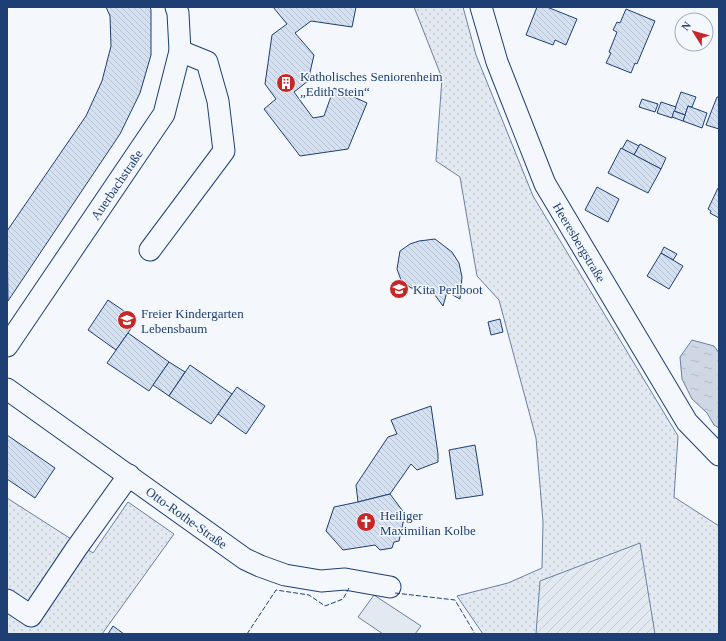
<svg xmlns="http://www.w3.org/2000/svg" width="726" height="641" font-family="Georgia,serif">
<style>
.grass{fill:url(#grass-dots);stroke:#687fa3}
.park{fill:#e3e9f0;stroke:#687fa3}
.garden{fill:url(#garden-furrows);stroke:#687fa3}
.water{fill:url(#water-ripples);stroke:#687fa3}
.building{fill:url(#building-back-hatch);stroke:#1d3f73}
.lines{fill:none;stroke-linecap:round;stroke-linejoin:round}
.minor-casing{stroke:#1d3f73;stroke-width:23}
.minor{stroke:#f4f7fb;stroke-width:21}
.fence{stroke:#1d3f73;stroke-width:1;stroke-dasharray:5 2;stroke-linecap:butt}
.labels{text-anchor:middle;stroke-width:3;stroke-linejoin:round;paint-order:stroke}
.poi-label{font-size:13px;fill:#1d3f73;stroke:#f4f7fb;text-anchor:start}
.street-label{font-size:13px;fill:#1d3f73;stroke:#f4f7fb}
</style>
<defs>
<pattern id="grass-dots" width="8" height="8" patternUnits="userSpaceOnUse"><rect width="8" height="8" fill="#e3e9f0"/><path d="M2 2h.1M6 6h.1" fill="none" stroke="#c2c9d1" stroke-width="1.8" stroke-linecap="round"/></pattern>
<pattern id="garden-furrows" width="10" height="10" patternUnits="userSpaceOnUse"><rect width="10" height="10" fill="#e3e9f0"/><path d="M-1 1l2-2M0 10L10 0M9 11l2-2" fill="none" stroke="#c2c9d1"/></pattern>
<pattern id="water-ripples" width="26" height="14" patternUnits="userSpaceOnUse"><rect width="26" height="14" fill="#cfd7e4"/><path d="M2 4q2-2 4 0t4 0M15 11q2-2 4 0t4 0" fill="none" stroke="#b1bac7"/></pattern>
<pattern id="building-back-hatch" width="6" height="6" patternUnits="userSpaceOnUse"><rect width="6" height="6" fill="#d5e0f0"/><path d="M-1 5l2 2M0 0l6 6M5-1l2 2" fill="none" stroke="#b6c1d1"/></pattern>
</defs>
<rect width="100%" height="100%" fill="#f4f7fb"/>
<g class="grass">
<polygon points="414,7 463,7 476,55 533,196 678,436 674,497 719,526 719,634 483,634 457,596 508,583 542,568 543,522 536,438 499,300 477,276 460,177 436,161 442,78"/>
<polygon points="7,498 93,553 128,502 174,534 102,634 7,634"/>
</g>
<polygon class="park" points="374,595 421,626 415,634 383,634 358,617"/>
<polygon class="garden" points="640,543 655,634 536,634 540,581"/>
<polygon class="water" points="692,340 714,346 719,353 719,428 714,425 707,413 692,399 682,379 680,357"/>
<g class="building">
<polygon points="106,7 150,7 151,10 151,55 140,93 120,134 8,301 7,231 86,116 102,81 111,46 110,16"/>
<polygon points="273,7 356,7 352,27 311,21 295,33 314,55 308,81 294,92 313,118 324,116 334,88 367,103 348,149 300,156 264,109 276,99 265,84 272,35 287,24"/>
<polygon points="537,7 547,7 577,19 566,45 555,40 553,45 526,35"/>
<polygon points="626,9 655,21 637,64 635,63 631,73 606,63 611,53 609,52 617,32 613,30 617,22 620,23"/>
<polygon points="681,92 696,97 692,107 688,106 685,115 674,111"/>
<polygon points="717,97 719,97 719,129 706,125"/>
<polygon points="642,99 658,104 655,112 639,107"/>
<polygon points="661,102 676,107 672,118 657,113"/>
<polygon points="688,106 707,113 702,128 683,121"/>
<polygon points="674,111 685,115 683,121 672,117"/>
<polygon points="627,140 639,146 634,155 622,149"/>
<polygon points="640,144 666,158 661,169 634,155"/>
<polygon points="621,148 661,169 648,193 608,173"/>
<polygon points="597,187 619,199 608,222 585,210"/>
<polygon points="718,188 719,188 719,218 710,213 711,211 708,209"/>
<polygon points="435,239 452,252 459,263 462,277 460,299 447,292 443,306 429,287 411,288 401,280 397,269 400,251 410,244 419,241"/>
<polygon points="664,247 677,254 673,260 661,253"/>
<polygon points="661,253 683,266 669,289 647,276"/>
<polygon points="108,300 137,320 116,350 88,330"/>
<polygon points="500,319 503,332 491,335 488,322"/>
<polygon points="128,333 169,362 149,391 107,363"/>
<polygon points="169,362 185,372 169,396 153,385"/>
<polygon points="190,365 232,394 211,424 169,396"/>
<polygon points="237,387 265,406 246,434 218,414"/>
<polygon points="431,406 438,454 438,462 417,470 411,464 390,494 358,502 356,485 388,437 397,434 391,420"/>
<polygon points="7,435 55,468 35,498 7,479"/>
<polygon points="475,445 483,495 456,499 449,450"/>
<polygon points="390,494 405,514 399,541 394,542 392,548 380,550 375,545 343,550 326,531 334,507 358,502"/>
<polygon points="113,626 124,634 108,634"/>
</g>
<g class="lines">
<g class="minor-casing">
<g id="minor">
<path id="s1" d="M481,7L497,62L545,184L687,422L719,455"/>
<polyline points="150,250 224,151 218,101 207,62 180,51"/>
<path id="s2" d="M7,346L164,114L180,51L178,13L176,7"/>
<path id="s3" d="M7,389L245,559L260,566L285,575L321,581L345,579L390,587"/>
<polyline points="7,600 31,616 76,549 129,475"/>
</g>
</g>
<use href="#minor" class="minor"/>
<g class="fence">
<polyline points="395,593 455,600 475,634"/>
<polyline points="247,634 276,590 309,595 325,606 343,599 349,588"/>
</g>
</g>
<defs>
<g id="building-disc" transform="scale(1)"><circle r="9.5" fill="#c62828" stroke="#f4f7fb"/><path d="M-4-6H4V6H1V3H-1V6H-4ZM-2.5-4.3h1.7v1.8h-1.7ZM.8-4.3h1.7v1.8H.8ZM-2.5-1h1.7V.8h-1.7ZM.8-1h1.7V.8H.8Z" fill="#fff"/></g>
<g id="school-disc" transform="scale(1)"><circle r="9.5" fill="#c62828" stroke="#f4f7fb"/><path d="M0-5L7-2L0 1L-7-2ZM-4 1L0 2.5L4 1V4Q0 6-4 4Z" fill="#fff"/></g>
<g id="church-disc" transform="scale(1)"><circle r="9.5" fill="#c62828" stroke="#f4f7fb"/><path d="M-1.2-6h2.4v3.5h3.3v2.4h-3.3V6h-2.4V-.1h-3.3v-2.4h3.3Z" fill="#fff"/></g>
</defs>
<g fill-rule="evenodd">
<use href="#building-disc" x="286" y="83"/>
<use href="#school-disc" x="399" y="289"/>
<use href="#school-disc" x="127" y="320"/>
<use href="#church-disc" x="366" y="522"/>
</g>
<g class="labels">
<g class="poi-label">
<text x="300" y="81">Katholisches Seniorenheim<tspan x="300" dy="15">„Edith Stein“</tspan></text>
<text x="413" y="294">Kita Perlboot</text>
<text x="141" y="318">Freier Kindergarten<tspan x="141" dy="15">Lebensbaum</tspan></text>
<text x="380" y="520">Heiliger<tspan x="380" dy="15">Maximilian Kolbe</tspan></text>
</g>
<g class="street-label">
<text dy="5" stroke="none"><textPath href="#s2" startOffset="195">Auerbachstraße</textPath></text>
<text dy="5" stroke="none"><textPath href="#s1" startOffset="256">Heeresbergstraße</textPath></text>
<text dy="5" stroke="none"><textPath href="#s3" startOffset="221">Otto-Rothe-Straße</textPath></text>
</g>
</g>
<rect width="726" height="641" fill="none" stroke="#1d3f73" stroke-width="16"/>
<g transform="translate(694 32) rotate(307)"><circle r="19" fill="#f4f7fb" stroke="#9eadc5"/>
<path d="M0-3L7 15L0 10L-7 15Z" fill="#c62828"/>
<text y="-6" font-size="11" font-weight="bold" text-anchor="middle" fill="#1d3f73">N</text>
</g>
</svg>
